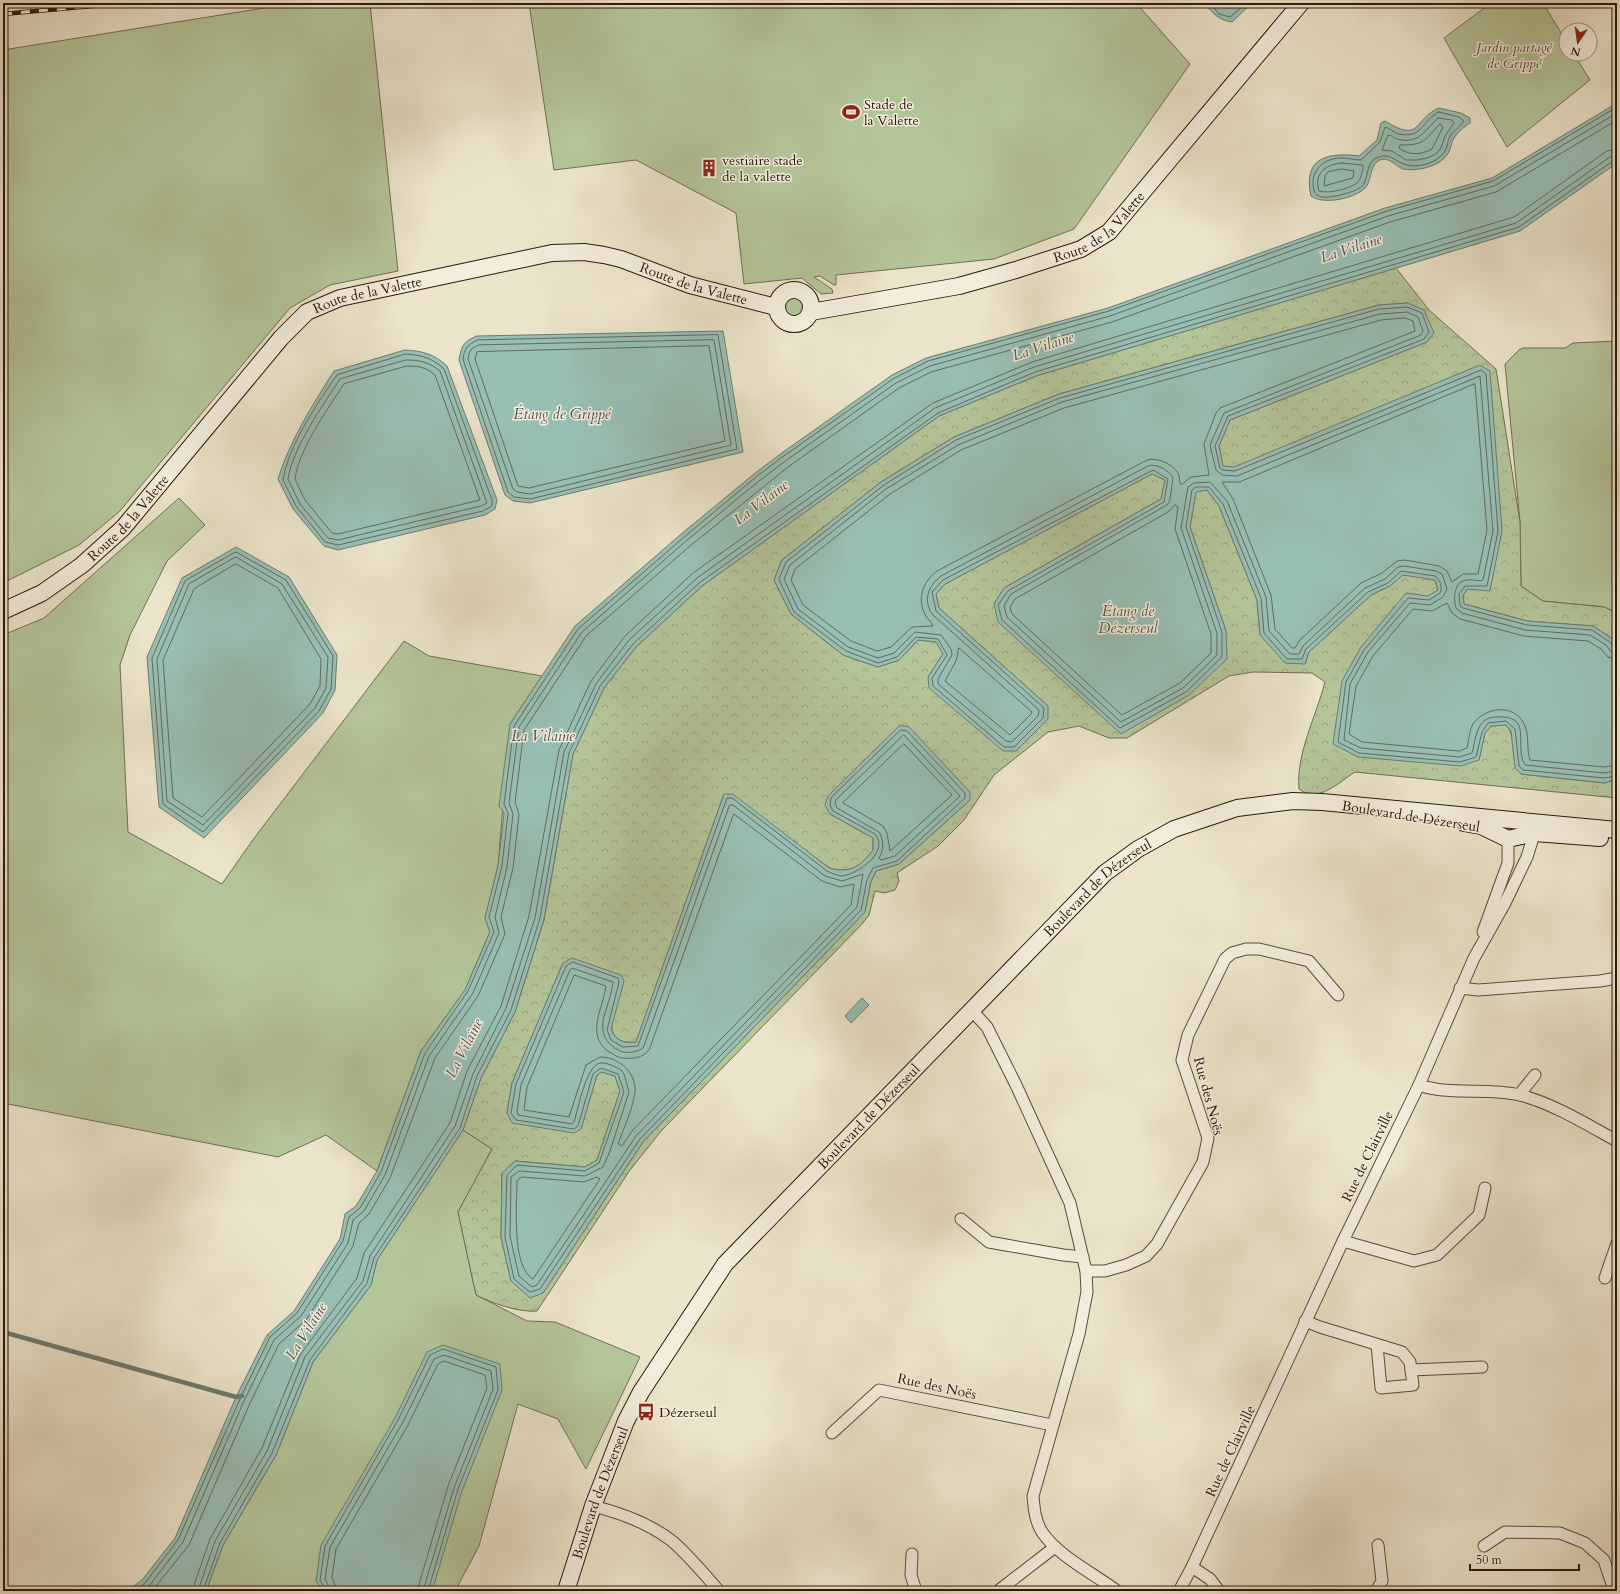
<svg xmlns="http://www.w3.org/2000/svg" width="1620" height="1594" font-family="Cardo,serif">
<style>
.green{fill:#b4c599;stroke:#716e52}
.forest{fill:url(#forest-crowns);stroke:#716e52;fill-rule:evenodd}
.water{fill:#98bfb4;stroke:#6e7b70}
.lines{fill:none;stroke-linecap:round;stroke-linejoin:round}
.shore{stroke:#636a60;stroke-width:1}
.stream{stroke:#6e7b70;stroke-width:4.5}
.street-casing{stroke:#5d4a3b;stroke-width:13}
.secondary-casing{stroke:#2e160b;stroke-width:18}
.street{stroke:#f2eddd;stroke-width:11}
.secondary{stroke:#f2eddd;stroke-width:16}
.rail-casing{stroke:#2e160b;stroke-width:4.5}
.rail{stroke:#f2eddd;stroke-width:3;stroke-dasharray:9;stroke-linecap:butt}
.labels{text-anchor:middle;stroke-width:3;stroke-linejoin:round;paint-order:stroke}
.park-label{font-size:14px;font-style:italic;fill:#564b36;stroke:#f2eddd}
.poi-label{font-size:14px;fill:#2e160b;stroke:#f2eddd;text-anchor:start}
.street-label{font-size:14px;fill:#2e160b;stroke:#f2eddd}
.water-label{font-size:15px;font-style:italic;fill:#535146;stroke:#f2eddd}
</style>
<defs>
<pattern id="forest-crowns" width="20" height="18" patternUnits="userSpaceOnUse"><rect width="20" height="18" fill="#b4c599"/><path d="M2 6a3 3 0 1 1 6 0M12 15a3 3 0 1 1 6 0" fill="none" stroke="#9ba882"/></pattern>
</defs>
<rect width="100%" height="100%" fill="#ebe4ca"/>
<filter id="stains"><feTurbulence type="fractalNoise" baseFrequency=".005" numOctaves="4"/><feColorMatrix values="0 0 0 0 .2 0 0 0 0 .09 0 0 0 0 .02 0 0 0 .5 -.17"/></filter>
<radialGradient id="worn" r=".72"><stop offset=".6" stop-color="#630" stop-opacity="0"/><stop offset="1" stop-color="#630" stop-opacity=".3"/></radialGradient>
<g class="green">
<polygon points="295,3 370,3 398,271 330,285 290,308 119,512 79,545 3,583 3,50"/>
<polygon points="529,3 1136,3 1190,64 1074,229 994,259 836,275 836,285 834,285 820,276 814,277 832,289 833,293 821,294 802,278 744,284 736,213 636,160 554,170"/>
<polygon points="1491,3 1543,3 1566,41 1566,54 1574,54 1590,80 1507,147 1444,38"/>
<circle cx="794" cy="308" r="12"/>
<polygon points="1617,341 1617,613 1604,607 1543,601 1521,586 1520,522 1505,364 1519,350 1523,348 1565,348 1573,343"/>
<polygon points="179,498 205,525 167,561 130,635 120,665 128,832 222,884 252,841 404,641 429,656 542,676 510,724 498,866 485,918 490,932 465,990 421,1051 377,1171 326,1135 278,1157 3,1103 3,635 44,618"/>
<polygon points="463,1130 492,1149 458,1212 476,1295 527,1321 555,1322 640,1357 586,1469 558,1419 518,1404 479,1546 455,1591 206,1591 223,1545 276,1455 313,1362 371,1285 377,1260"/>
</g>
<path class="forest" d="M1396,268L1429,310L1496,369L1520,522L1521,586L1543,601L1604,607L1617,613V651L1614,640L1593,626L1527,621L1464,604L1463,596L1467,589L1234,468L1223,466L1219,446L1230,420L1427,342L1408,303L1379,305L1059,394L954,437L881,482L782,560L774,580L791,614L843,655L878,667L899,660L918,640L936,642L943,654L928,677L1048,706L939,608L936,594L945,584L1152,474L1165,480L1161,499L1004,588L994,604L1226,631L1190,527L1196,491L1207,490L1219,506L1257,600L1260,635L1305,664L1309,652L1371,595L1390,586L1403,574L1435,580L1438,590L1429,596L1479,760L1485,733L1491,726L1506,725C1519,739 1508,761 1521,774L1605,783L1617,779V798L1355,772C1339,782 1318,804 1299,789C1296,753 1316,717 1325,682L1312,673L1253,672L1229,676L1127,738H1109L1079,726L1048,732L994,775L964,820L938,846L897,873L899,881L895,890L884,893L875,891L869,915L862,924L662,1130L630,1170L537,1311C520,1313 491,1303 476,1295L458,1212L492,1149L463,1130L481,1078L515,1012L544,920L573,754L604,688L636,647L702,586L939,416L1036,376ZM724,794L830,868C850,874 861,866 873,850V838L830,814L970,800L899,864L876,871L871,881L865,912L643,1142L543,1293L511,1281L501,1237L502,1173L515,1161L585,1167L597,1160L620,1091L615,1076L602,1072L597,1075L581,1129L507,1113L512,1083L563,963L624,981C617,1004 595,1046 636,1042Z"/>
<g class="water">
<path d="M1204,3H1252L1232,22C1218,20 1213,13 1204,3Z"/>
<polygon points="1617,103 1617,163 1520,231 1036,376 939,416 702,586 636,647 604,688 573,754 544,919 515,1012 481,1078 463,1130 377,1260 371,1285 313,1362 276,1455 223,1545 206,1591 127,1591 142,1580 175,1538 236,1397 267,1335 294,1311 340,1239 345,1214 356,1206 377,1171 421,1051 465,990 490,932 485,918 498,866 504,813 499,806 510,724 575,626 680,535 754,474 779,455 892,375 926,358 1108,308 1385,208 1492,178"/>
<path d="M1439,108L1461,113L1470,118V123C1463,128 1457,132 1453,140C1451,143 1451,148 1449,152C1444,162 1430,168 1419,169C1414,170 1407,170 1403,169C1395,166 1388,155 1378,161C1369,168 1372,181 1365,188C1354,199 1323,205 1311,196C1302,157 1329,152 1359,156L1377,140L1381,123L1385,121C1422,144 1413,119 1439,108Z"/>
<polygon points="1408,303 1424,310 1434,333 1427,342 1230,420 1219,446 1223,466 1234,467 1480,365 1490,371 1502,531 1490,591 1467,589 1463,596 1464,604 1527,621 1593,626 1614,640 1617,651 1617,779 1605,783 1521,774 1515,768 1511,731 1506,725 1491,726 1485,733 1479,760 1461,766 1358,757 1333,744 1342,681 1361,647 1406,593 1428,596 1438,590 1435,580 1403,575 1390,586 1371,595 1309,652 1305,664 1285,663 1260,635 1257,600 1219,506 1207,490 1196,492 1190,527 1226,631 1227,659 1189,695 1121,734 998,622 994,604 1004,588 1161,499 1165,480 1152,474 945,584 936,594 939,608 1048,706 1048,719 1016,751 1003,751 929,688 928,677 943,654 936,642 918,640 899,660 878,667 843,655 791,614 774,580 782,560 881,482 954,437 1059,394 1379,305"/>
<path d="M723,331L743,452L530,503L513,501L505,495L459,360C461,346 464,341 477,336Z"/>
<path d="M405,350C423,351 434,354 447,366L497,500L495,509L485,515L338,550L324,546L293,509L278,479C290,440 312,406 334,371Z"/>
<polygon points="236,547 289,577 337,655 335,690 323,713 204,838 159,807 147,657 182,578"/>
<path d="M900,725L909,727L970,792V800L899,864L876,871L871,881L865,912L643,1142L543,1293L530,1298L511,1281L501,1237L502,1173L515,1161L585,1167L597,1160L620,1091L615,1076L602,1072L597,1075L581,1129L574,1133L512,1123L507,1113L512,1083L563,963L572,958L621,975L624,981L611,1029C616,1041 624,1044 636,1042L724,794H733L829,868C850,874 861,866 873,850V838L830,814L825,805L828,796Z"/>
<polygon points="862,998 869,1005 851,1023 845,1016"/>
<polygon points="443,1345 500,1364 502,1390 462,1491 432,1591 323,1591 316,1581 321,1545 395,1418 427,1352"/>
</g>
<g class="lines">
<g class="shore">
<polyline points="1210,3 1219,14 1230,17 1247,3"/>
<path d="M1439,112L1459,117L1464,121C1460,127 1454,130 1450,136C1447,141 1448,146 1445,151C1438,163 1417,169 1404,164C1395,161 1390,153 1379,157C1366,160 1369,176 1363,185C1359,191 1333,198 1326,197C1320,197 1315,196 1314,190C1309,171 1324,157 1343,158C1349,158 1355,160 1361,160L1380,142L1385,127C1390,128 1394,133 1399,134C1423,139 1423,119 1439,112Z"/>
<path d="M1438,118L1452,120L1454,123L1445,136L1441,148L1436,154L1427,158L1417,160H1406L1392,151L1382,150L1388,135C1391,135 1394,138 1397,139C1419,145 1425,130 1438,118Z"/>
<path d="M1440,124L1443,127L1432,149C1420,155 1410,156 1399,148L1400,145C1426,145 1423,141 1440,124Z"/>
<path d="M1342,163L1363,165C1363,170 1361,180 1357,183C1349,189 1328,194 1319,191C1313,173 1327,164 1342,163Z"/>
<polygon points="1342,169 1354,171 1353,178 1324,186 1325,176 1328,172"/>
<path d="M1405,318L1413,321L1415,331L1220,408L1216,413L1204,444L1209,475L1191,477L1181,485C1179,482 1180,477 1178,473C1173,464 1157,457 1147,460L937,571C923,581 916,600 926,616C928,620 932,622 933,626L912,627L891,647L877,651L851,641L803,605L791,580L795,569L890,494L961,450L1064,408L1381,320Z"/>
<path d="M718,335L737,449L530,499L514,497L508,492L463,359C464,349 468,344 478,340Z"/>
<path d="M714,340L731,445L530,494L517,492L513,489L468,359C469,351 471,348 479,345Z"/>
<polygon points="709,346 725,441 529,488 518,486 475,359 477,352"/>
<path d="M406,354C422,355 432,358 444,369L492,500V506L483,511L338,545L325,542L296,506L283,480C289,444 317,404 337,375Z"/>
<path d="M406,360C420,360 429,362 440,371L487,503L481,506L338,540L328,538L300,504L288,479C292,449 323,405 340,379Z"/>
<path d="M407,366C418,366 426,367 435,375L480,500L338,534L332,533L305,500L295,479C298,451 328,408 344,384Z"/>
<polygon points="1475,384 1487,530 1478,574 1463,574 1452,582 1447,571 1439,566 1405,560 1397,561 1382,573 1361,583 1299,641 1295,648 1292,648 1275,629 1271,595 1233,499 1222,482 1239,482"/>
<polygon points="1175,505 1178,507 1175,529 1211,634 1211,653 1180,683 1122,715 1012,614 1010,607 1015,599 1168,512"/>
<polygon points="236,552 286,580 333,656 331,689 319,711 203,832 163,804 152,658 185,581"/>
<polygon points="236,557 282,584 328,657 326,688 315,708 203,825 167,801 157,659 189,584"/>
<polygon points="236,564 278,588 321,659 320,686 310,704 202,817 173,798 163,660 194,589"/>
<polygon points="959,648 1032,712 1031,714 1010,735 945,681 956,661"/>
<path d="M1617,648L1613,647L1610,642L1592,630L1527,625L1463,608L1460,606L1459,594L1465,586H1487L1498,531L1486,374L1481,370L1235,471L1223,470L1220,468L1215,446L1228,416L1424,339L1429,332L1422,313L1407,307L1379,309L1060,398L956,440L884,485L786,562L779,579L794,612L846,651L878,663L897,657L916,637L938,639L947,655L932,678L933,686L1004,747H1014L1043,718L1044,708L936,611L932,592L943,580L1153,470L1168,479L1164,502L1008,591L998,605L1002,620L1120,728L1186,692L1222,657V632L1186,527L1192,490L1196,487H1209L1223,504L1261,598L1264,633L1287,659H1302L1306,649L1368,592L1388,583L1401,571L1435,576C1440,579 1443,588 1440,593L1429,600L1408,598L1364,650L1346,682L1338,742L1359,753L1460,762L1476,757L1482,732L1488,723L1506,721L1515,729L1519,766L1523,770L1604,778L1617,776"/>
<path d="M1617,653L1611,652L1606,645L1590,635L1525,630L1462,613L1456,608C1453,598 1454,580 1468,580C1473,579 1478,582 1483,580L1493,531L1480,376L1237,476L1222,475L1216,470L1210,445L1224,413L1421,335L1423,331L1418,317L1407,312L1380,314L1062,402L958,445L886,489L790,565L784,579L798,609L848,647L878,658L894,653L915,632L941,635L951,649L952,655L938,679V684L1006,741L1012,742L1038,716L1039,710L932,614C923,600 928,586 941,576L1148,466C1156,463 1169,470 1173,478L1170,500L1167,505L1011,594L1004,606L1007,617L1121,722L1183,688L1217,655V633L1181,528L1188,487L1194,483L1210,482L1227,501L1266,597L1269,631L1290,654H1299L1303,646L1365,588L1385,579L1398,567L1404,566L1436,571L1442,574L1447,589L1443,597L1430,605L1410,603L1368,652L1350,684L1344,740L1361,748L1459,757L1472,753C1476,739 1476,718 1495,717C1535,714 1513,746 1525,765L1604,773L1617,771"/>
<path d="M1617,659L1608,657L1601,649L1588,641L1524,636L1460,619L1452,613L1447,603L1432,611L1413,609L1373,656L1356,686L1349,734L1362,742L1459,751L1467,748C1469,740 1469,731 1473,724C1485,707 1514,703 1524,724C1530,735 1526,749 1530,760L1604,767L1617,765"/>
<path d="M901,730L907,731L965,793V798L897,861L873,868L867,880L861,910L640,1139L540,1289L530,1292L514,1279L505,1237L507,1175L517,1165L585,1171L599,1163L624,1092L618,1074L601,1068L593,1074L578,1126L574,1129L516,1120L511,1113L516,1084L566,966L573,962L618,978L619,982L607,1030L611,1040L623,1047L638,1046L727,798H732L827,871C831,873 838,876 842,876C858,874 890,852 875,834L833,811L830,805L831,798Z"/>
<path d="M904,735L960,796L895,856L881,860L879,858C884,851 884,839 879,832L837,808L835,803L836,800Z"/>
<polygon points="904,744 952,795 890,851 887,833 883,826 843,803"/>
<path d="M730,805H733L825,876L842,881L863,874L857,907L636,1136L537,1285L532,1287L519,1276L510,1236L511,1177L519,1171L585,1176L603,1167L610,1151L629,1092L624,1074L621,1070C616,1067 606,1062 600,1063C586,1066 578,1109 574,1122L572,1124L518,1115L517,1111L521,1085L570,970L572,968L613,982C611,1008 587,1034 620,1051C626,1054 638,1052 643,1048Z"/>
<path d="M734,814L822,881L840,887L854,884L851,905L632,1131L622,1146L618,1144C624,1128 632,1110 635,1093C637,1073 619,1057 600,1057L586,1065L569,1117L524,1110L527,1087L574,975L606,986C603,1008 585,1036 609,1052C614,1054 618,1058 623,1058C633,1059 643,1058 649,1050Z"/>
<path d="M522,1177L584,1182L597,1177L600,1179L533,1279C511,1267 517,1203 517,1181Z"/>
<polyline points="134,1591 145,1583 178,1540 240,1399 270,1337 297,1313 343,1241 349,1217 360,1208 381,1172 425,1053 468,991 494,932 489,917 502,866 508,813 504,804 514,726 578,629 683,538 756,477 781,458 893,379 928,361 1109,311 1387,211 1493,181 1617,107"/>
<polyline points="142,1591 149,1586 183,1542 244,1401 274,1340 301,1316 348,1243 353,1220 364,1211 385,1175 429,1056 473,993 499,933 495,917 507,867 513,814 509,803 519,727 582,632 686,541 759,481 784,462 896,383 930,366 1110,316 1388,216 1494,186 1617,113"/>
<polyline points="152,1591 189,1545 250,1403 279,1344 306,1320 353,1246 359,1223 369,1214 390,1178 435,1058 478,996 505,934 501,917 513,868 519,814 515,802 524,730 586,636 690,546 788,467 899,388 931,372 1112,322 1390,222 1496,192 1617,120"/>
<polyline points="192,1591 210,1539 262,1448 300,1355 357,1278 364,1253 450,1123 467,1071 501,1006 529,916 559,750 591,681 625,636 693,573 933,403 1032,362 1514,217 1607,151 1617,149"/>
<polyline points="198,1591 215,1541 267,1451 305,1357 363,1281 370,1256 455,1126 473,1074 506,1008 535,918 564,752 596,684 629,640 697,578 935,408 1034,367 1516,223 1610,157 1617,155"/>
<polyline points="203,1591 220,1543 272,1453 310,1360 367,1283 374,1258 460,1128 477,1076 511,1010 540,918 569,753 600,686 633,644 699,583 938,413 1035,372 1519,227 1613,161 1617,160"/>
<polyline points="326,1591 320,1580 325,1546 398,1420 430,1355 443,1349 496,1367 498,1390 458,1489 428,1591"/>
<polyline points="331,1591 325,1579 330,1547 403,1422 434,1359 444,1355 491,1371 493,1389 454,1488 423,1591"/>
<polyline points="337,1591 332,1577 336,1549 408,1425 438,1364 444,1361 485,1375 487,1388 448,1486 417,1591"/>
</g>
<polyline class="stream" points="3,1332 236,1397 242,1396"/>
<g class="street-casing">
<g id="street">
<polyline points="1483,932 1508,863 1508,839"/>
<polyline points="1460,988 1478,990 1600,981 1617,978"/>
<path d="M973,1008L976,1015L987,1027L1016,1085L1070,1203L1086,1271L1087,1292L1079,1334L1033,1496C1034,1508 1035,1521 1042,1532C1058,1556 1093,1573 1117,1591"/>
<path d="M1419,1085C1451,1096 1487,1087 1520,1095C1554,1104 1586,1124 1617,1141"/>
<polyline points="1519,1095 1535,1075"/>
<polyline points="961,1219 989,1242 1063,1255 1083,1257"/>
<polyline points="1343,1241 1414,1261 1437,1255 1479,1215 1485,1188"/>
<polyline points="1086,1271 1105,1271 1126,1265 1146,1256 1157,1244 1203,1162 1208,1138 1182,1060 1188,1035 1225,959 1232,953 1246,949 1259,949 1309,961 1338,995"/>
<polyline points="1605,1278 1617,1243"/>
<polyline points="1305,1321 1320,1327 1402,1352 1410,1362 1413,1385 1381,1388 1377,1345"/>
<polyline points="1411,1370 1482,1367"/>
<polyline points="832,1433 879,1390 1052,1425"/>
<path d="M593,1506C621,1513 649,1523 672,1541C685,1552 707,1577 719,1591"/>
<polyline points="1484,1546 1505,1532 1560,1533 1585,1543 1604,1560 1612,1584 1613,1591"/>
<polyline points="912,1554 911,1575 916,1591"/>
<polyline points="1192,1567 1210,1579 1219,1591"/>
<polyline points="998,1591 1055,1547"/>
<polyline points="1179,1591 1192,1567 1343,1241 1419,1085 1474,958 1505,903 1527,857 1536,828"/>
<polyline points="1376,1591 1382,1581 1378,1545"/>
</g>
</g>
<g class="secondary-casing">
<g id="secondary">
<circle cx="794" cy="307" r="17"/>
<path id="s1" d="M811,312L959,286L1016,270L1081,249L1109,232L1301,3"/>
<path id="s2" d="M3,611L42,593L82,565L123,528L281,338L307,312L340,298L552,253L584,252L604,255L621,259L690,285L776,307"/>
<polyline points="1464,823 1481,826 1508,839 1535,833 1600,838"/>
<path id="s3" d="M566,1591L593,1506L626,1421L641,1392L725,1264L1105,873L1138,849L1174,829L1237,808L1293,801L1322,802L1617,830"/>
</g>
</g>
<use href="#street" class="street"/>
<use href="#secondary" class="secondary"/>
<g class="rail-casing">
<g id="rail">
<polyline points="3,5 33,3"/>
<polyline points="3,14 126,3"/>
</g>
</g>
<use href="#rail" class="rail"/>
</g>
<defs>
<g id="stadium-bare" transform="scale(1.38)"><path d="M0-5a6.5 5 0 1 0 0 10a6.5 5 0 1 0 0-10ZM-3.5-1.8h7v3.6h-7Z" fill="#8f2418" stroke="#f2eddd" stroke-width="2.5" paint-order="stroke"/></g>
<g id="building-bare" transform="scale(1.38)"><path d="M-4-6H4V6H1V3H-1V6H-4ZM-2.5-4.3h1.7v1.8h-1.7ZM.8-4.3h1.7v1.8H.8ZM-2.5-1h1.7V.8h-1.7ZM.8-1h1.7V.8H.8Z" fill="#8f2418" stroke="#f2eddd" stroke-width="2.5" paint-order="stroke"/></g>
<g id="bus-bare" transform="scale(1.38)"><path d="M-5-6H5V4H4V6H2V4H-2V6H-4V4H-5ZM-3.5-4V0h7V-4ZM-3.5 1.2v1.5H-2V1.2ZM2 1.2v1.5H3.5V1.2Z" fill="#8f2418" stroke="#f2eddd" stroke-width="2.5" paint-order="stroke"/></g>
</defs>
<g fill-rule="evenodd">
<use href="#stadium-bare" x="851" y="112"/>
<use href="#building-bare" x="709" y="168"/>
<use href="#bus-bare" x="646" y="1412"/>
</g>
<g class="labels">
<g class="park-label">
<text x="1514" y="52">Jardin partagé<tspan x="1514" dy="16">de Grippé</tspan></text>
</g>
<g class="poi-label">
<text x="864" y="109">Stade de<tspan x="864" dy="16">la Valette</tspan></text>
<text x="722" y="165">vestiaire stade<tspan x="722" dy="16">de la valette</tspan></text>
<text x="659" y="1417">Dézerseul</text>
</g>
<g class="street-label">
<text dy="5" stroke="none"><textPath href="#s1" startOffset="305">Route de la Valette</textPath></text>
<text dy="5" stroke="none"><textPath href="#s2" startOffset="830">Route de la Valette</textPath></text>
<text dy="5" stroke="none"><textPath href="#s2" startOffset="494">Route de la Valette</textPath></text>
<text dy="5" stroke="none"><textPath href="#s2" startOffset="158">Route de la Valette</textPath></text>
<text transform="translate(1411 816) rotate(9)" y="5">Boulevard de Dézerseul</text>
<text dy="5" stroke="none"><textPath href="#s3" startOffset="896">Boulevard de Dézerseul</textPath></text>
<text transform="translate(1209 1096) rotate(75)" y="5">Rue des Noës</text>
<text dy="5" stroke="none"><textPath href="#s3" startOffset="572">Boulevard de Dézerseul</textPath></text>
<text transform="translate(1367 1156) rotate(-64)" y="5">Rue de Clairville</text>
<text transform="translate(937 1386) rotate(12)" y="5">Rue des Noës</text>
<text transform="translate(1230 1451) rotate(-65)" y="5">Rue de Clairville</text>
<text dy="5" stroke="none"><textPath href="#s3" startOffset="104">Boulevard de Dézerseul</textPath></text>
</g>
<g class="water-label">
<text transform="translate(1351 248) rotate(-18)" y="5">La Vilaine</text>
<text transform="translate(1043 346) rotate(-18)" y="5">La Vilaine</text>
<text x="562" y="419">Étang de Grippé</text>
<text transform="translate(761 502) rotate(-37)" y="5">La Vilaine</text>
<text x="1128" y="616">Étang de<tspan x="1128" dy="17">Dézerseul</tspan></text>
<text x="543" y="741">La Vilaine</text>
<text transform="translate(464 1048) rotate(-63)" y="5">La Vilaine</text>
<text transform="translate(306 1331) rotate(-58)" y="5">La Vilaine</text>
</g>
</g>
<rect width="1620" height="1594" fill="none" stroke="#ebe4ca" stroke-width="16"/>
<rect x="4" y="4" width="1612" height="1586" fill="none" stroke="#2e160b" stroke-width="2"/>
<rect x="8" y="8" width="1604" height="1578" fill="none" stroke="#2e160b"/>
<g transform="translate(1578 42) rotate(193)"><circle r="19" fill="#f2eddd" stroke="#a49789"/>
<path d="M0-3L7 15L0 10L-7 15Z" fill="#8f2418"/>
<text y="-6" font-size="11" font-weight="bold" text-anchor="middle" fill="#2e160b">N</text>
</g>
<path d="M1470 1564v6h109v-6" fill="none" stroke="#2e160b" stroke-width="2"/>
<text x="1476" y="1564" font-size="12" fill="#2e160b" stroke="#f2eddd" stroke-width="3" paint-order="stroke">50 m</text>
<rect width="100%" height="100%" filter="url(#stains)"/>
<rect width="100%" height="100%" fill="url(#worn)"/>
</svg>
